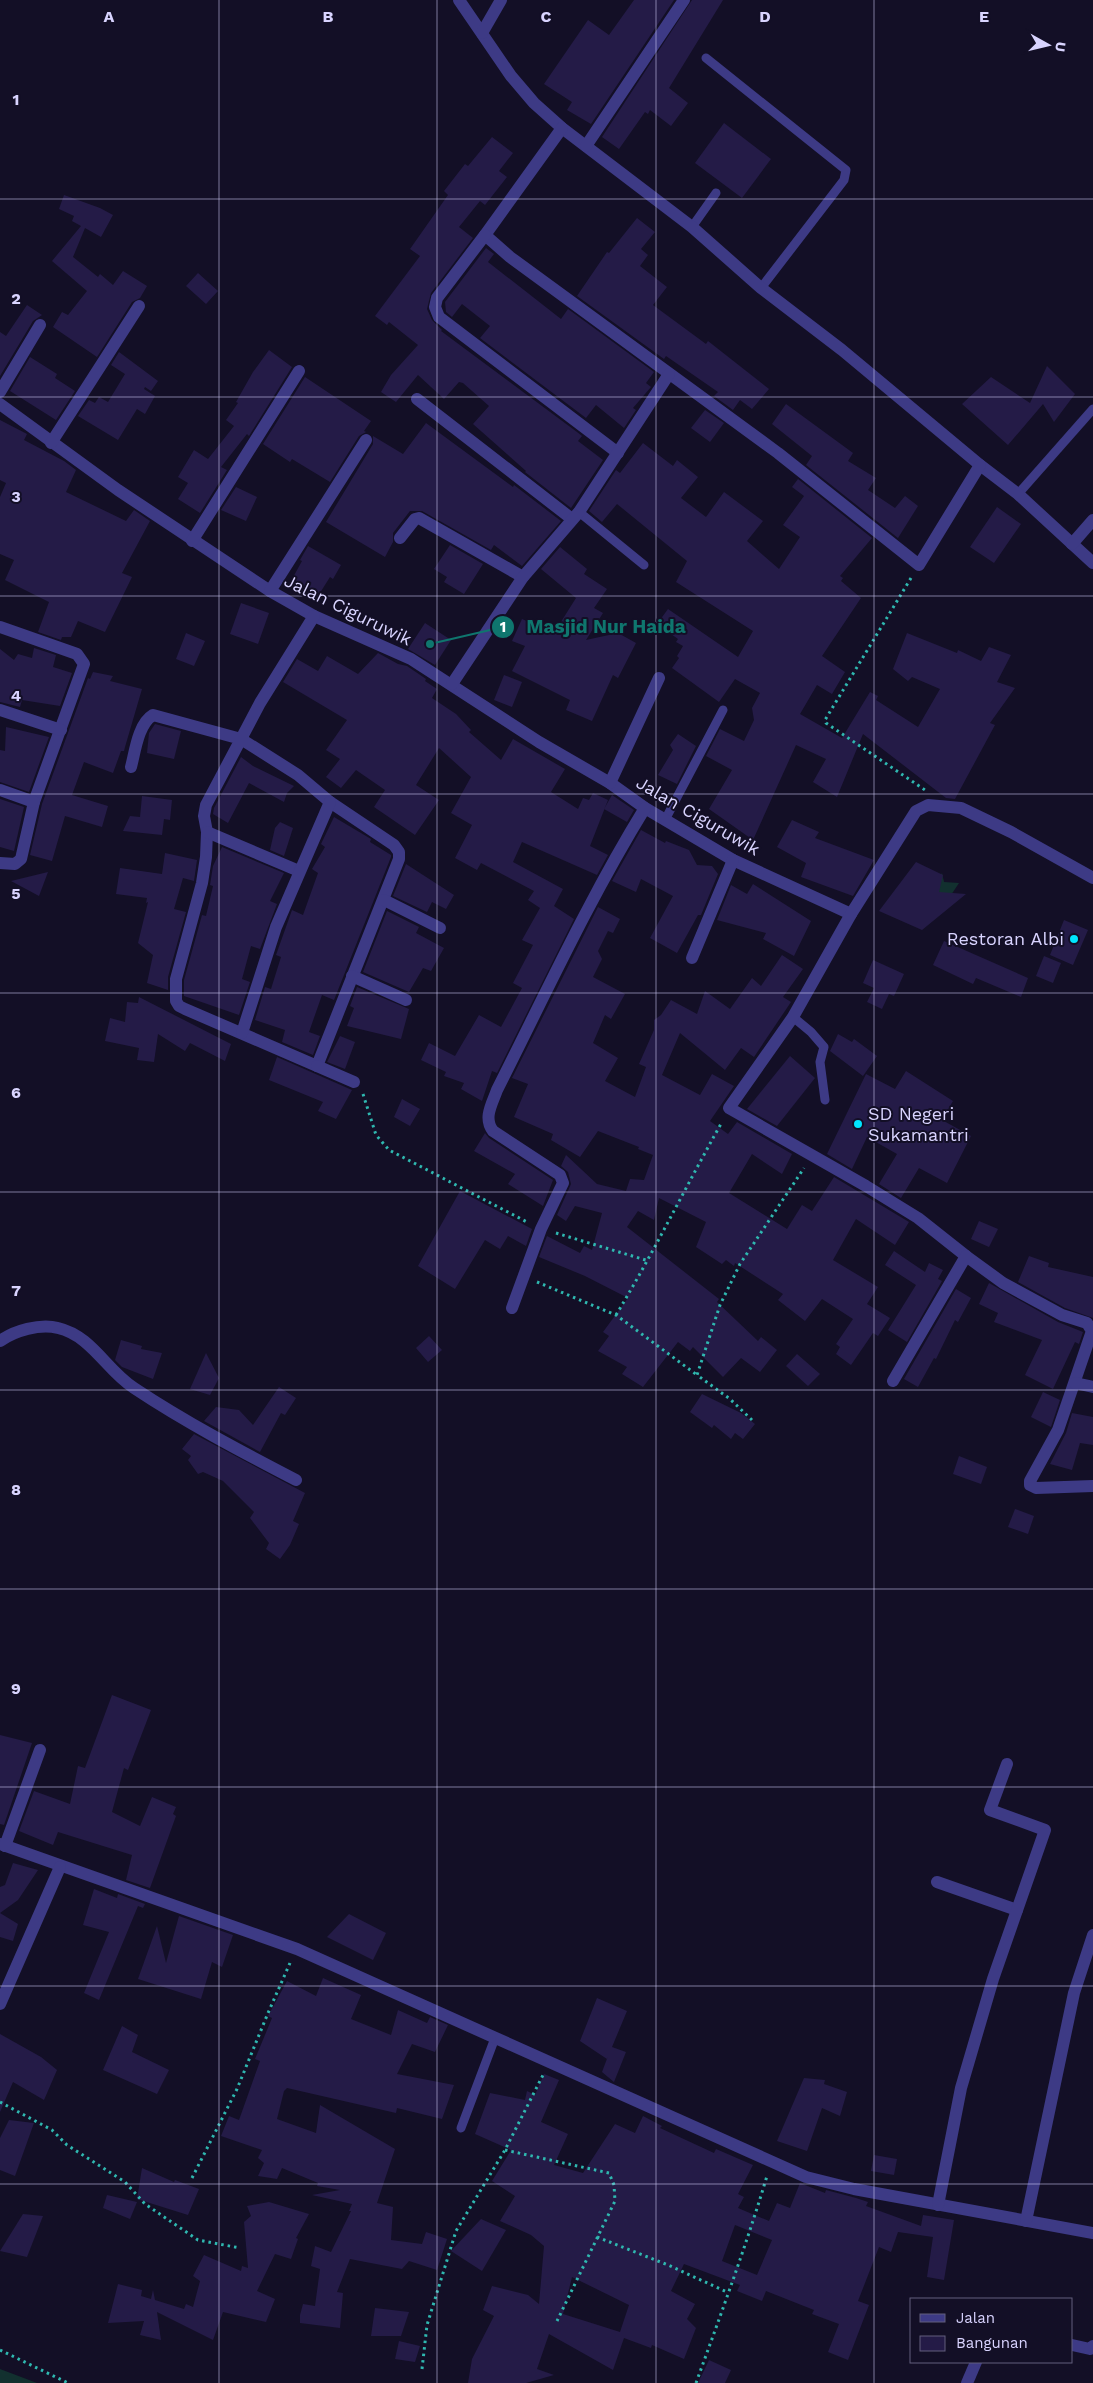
<svg xmlns="http://www.w3.org/2000/svg" width="1093" height="2383" font-family="'Work Sans',sans-serif">
<style>
.green{fill:#12302f}
.building{fill:#241b47;fill-rule:evenodd}
.lines{fill:none;stroke-linecap:round;stroke-linejoin:round}
.path{stroke:#2fb8b0;stroke-width:3;stroke-dasharray:2.5 4;stroke-linecap:butt}
.service{stroke:#3d3a85;stroke-width:9}
.minor{stroke:#3d3a85;stroke-width:12}
.grid{fill:none;stroke:#d9d4ff;stroke-width:1;stroke-opacity:0.55}
.poi-dot{fill:#00e5ff;stroke:#130f26;stroke-width:2}
.labels{text-anchor:middle;stroke-width:4;stroke-linejoin:round;paint-order:stroke}
.street-label{font-size:18px;fill:#d9d4ff;stroke:#130f26}
.poi-label{font-size:18px;fill:#d9d4ff;stroke:#130f26;text-anchor:end}
.grid-label{font-size:16px;text-anchor:middle;font-weight:bold;fill:#d9d4ff;stroke:#130f26;stroke-width:4;stroke-linejoin:round;paint-order:stroke}
.leader{fill:none;stroke:#0f766e;stroke-width:2}
.callout-dot{fill:#0f766e;stroke:#130f26;stroke-width:2}
.mark-label{font-size:15px;text-anchor:middle;font-weight:bold;fill:#fff}
.callout-label{font-size:19px;text-anchor:middle;font-weight:bold;fill:#0f766e;stroke:#130f26;stroke-width:4;stroke-linejoin:round;paint-order:stroke}
</style>
<rect width="100%" height="100%" fill="#130f26"/>
<g class="green">
<polygon points="942,873 944,882 959,883 941,910 926,901"/>
<polygon points="0,2369 37,2383 0,2383"/>
</g>
<g class="building">
<polygon points="634,0 674,0 591,124 567,110 572,102 544,84 588,20 609,35"/>
<polygon points="692,0 723,0 669,88 688,103 671,126 650,110 648,114 645,112 619,149 602,137"/>
<polygon points="724,123 771,159 742,198 695,163"/>
<polygon points="492,137 513,153 499,171 507,177 485,205 480,201 459,227 473,238 431,293 427,309 432,320 442,330 441,331 577,432 582,436 578,441 603,460 571,508 525,472 526,471 473,424 489,406 463,383 459,382 444,399 418,375 396,402 381,392 391,375 418,345 389,322 387,325 375,316 420,256 410,249 448,195 444,191 465,164 468,166"/>
<polygon points="64,195 100,208 113,215 101,237 85,228 73,257 98,277 100,274 113,285 123,271 147,286 140,298 132,302 97,357 53,327 62,312 68,315 87,291 52,261 81,226 72,221 74,216 59,209"/>
<polygon points="637,218 655,232 641,249 648,255 640,266 667,287 653,305 706,344 708,341 769,389 752,409 740,400 733,410 714,396 718,392 666,356 664,359 577,296 607,252 609,253"/>
<polygon points="486,248 494,254 488,262 561,319 568,309 654,372 646,383 651,387 633,408 636,410 624,428 596,405 586,418 480,338 490,326 462,304 452,317 446,312 445,302"/>
<polygon points="198,273 218,291 206,304 186,286"/>
<polygon points="27,305 42,315 33,321 0,376 0,332 6,336"/>
<polygon points="269,350 292,367 249,436 247,434 221,467 227,470 200,513 178,499 188,483 178,477 194,450 208,459 234,426 226,420 238,403 236,402 253,372"/>
<polygon points="119,352 158,381 151,391 145,387 144,389 155,396 145,414 137,409 118,440 78,416 89,400 95,403 99,397 108,402 125,374 111,365"/>
<polygon points="30,357 57,374 55,378 75,391 56,420 10,391"/>
<polygon points="1047,366 1075,394 1054,422 1043,404 1008,445 962,404 991,377 1030,403"/>
<polygon points="305,377 371,421 364,431 366,432 359,436 330,482 292,459 290,462 263,444"/>
<polygon points="786,404 853,453 848,461 876,478 868,490 895,508 905,496 918,506 898,538 806,465 812,456 772,424"/>
<polygon points="705,410 724,423 710,442 691,428"/>
<polygon points="0,420 27,434 24,440 64,461 76,470 66,492 126,521 134,510 150,521 122,573 132,577 105,632 78,621 71,637 62,637 61,640 38,632 49,602 5,580 14,560 0,554 0,497 6,483 0,480"/>
<polygon points="426,423 513,487 514,485 561,521 522,566 494,545 491,550 422,511 410,511 393,533 393,542 385,557 326,522 373,444 373,436 403,454"/>
<polygon points="643,443 673,466 677,460 698,477 681,498 706,517 724,492 763,521 747,541 779,569 800,537 783,525 804,496 792,487 798,479 872,538 840,576 843,578 841,581 861,598 822,656 845,672 832,694 817,685 800,714 842,738 870,692 878,696 876,700 918,727 940,689 912,677 908,681 893,669 907,633 957,653 958,650 981,661 989,647 1011,655 997,682 1015,688 990,723 995,725 955,799 946,798 863,734 837,797 813,782 826,759 796,745 753,840 709,809 732,770 706,756 720,729 744,741 754,720 752,708 760,693 735,679 719,702 672,668 679,658 677,656 683,646 676,642 678,639 657,624 668,609 738,657 753,631 676,582 687,561 617,504 602,522 589,511 616,470 620,473"/>
<polygon points="236,487 257,497 246,521 221,510"/>
<polygon points="997,507 1021,524 994,563 970,547"/>
<polygon points="450,545 483,564 464,594 444,582 447,577 434,569"/>
<polygon points="308,546 341,565 333,579 330,577 318,596 291,581 302,561 300,560"/>
<polygon points="560,547 587,569 584,574 607,589 594,608 603,613 586,640 618,633 636,643 618,678 613,675 592,721 566,710 570,700 512,671 525,646 512,641 522,619 554,633 576,598 541,569"/>
<polygon points="241,603 269,613 258,644 230,634"/>
<polygon points="425,623 451,640 435,665 408,649"/>
<polygon points="186,633 205,641 194,666 176,659"/>
<polygon points="34,648 56,655 53,667 72,673 60,706 22,700 20,707 0,702 0,649 14,660 18,654 32,658"/>
<polygon points="378,653 398,664 407,666 426,679 425,681 437,689 432,698 456,714 471,730 469,732 501,760 513,739 565,769 551,792 578,809 583,798 589,800 593,793 608,800 590,846 608,855 597,875 522,842 513,862 563,889 554,906 574,919 497,1073 492,1071 482,1101 461,1089 464,1083 444,1076 446,1072 421,1060 429,1043 455,1056 479,1015 501,1027 522,988 513,983 533,945 522,940 540,908 528,900 534,891 481,863 477,870 455,858 472,825 451,813 471,777 439,748 416,785 439,800 415,835 374,807 385,790 356,770 341,788 326,777 340,759 326,750 347,720 283,682 297,659 318,671 327,656 358,674"/>
<polygon points="93,672 113,676 110,681 142,689 125,747 124,751 121,751 113,773 84,762 72,795 108,806 102,827 65,816 52,861 30,855 42,804 88,678 90,679"/>
<polygon points="504,675 522,682 512,707 494,700"/>
<polygon points="155,724 181,731 174,759 147,753 149,733"/>
<polygon points="6,727 49,737 29,792 0,782 0,750 5,751"/>
<polygon points="678,734 696,746 677,784 658,775 673,750 670,745"/>
<polygon points="241,757 253,766 294,786 287,793 284,802 249,783 228,823 213,814 214,808"/>
<polygon points="612,795 634,810 627,822 604,809"/>
<polygon points="142,796 172,800 170,820 164,819 162,835 123,831 130,816 140,817"/>
<polygon points="0,799 24,807 14,851 0,847"/>
<polygon points="334,817 371,839 370,842 391,855 391,857 334,1000 322,995 309,1032 320,1036 313,1055 282,1042 285,1030 255,1020 265,987 271,989 281,957 276,955 292,910 303,915 318,873 312,869 325,847 321,844"/>
<polygon points="792,820 819,832 815,838 874,860 853,896 801,877 806,863 777,847"/>
<polygon points="280,822 293,828 284,856 270,850 275,828"/>
<polygon points="641,830 665,843 666,841 689,850 697,865 712,866 718,874 701,915 698,915 677,953 650,938 673,896 641,879 636,892 612,881"/>
<polygon points="222,847 284,873 270,901 277,904 260,949 251,946 242,979 250,982 239,1015 184,996 184,980 202,915 206,916 213,886 210,885 213,866"/>
<polygon points="165,853 197,860 194,881 183,878 174,909 186,912 168,977 168,990 147,983 153,955 138,943 148,902 146,903 147,898 116,894 120,868 162,874"/>
<polygon points="916,862 943,875 939,892 966,894 922,930 879,911"/>
<polygon points="406,864 454,895 446,909 432,902 427,912 393,896"/>
<polygon points="48,872 39,896 11,881"/>
<polygon points="753,884 811,921 794,956 763,939 766,933 717,920 731,885 747,894"/>
<polygon points="598,907 620,919 613,933 608,931 598,951 602,959 593,977 625,994 611,1019 605,1015 593,1043 618,1058 605,1081 635,1097 646,1067 639,1064 654,1030 654,1020 661,1015 671,1000 697,1014 705,991 730,1009 752,978 761,986 782,955 803,969 783,997 791,1002 754,1057 741,1048 725,1070 680,1033 662,1075 700,1095 712,1074 734,1086 710,1121 728,1134 737,1122 792,1154 782,1174 752,1154 729,1193 787,1229 802,1205 812,1211 834,1177 909,1222 895,1245 856,1219 833,1260 878,1287 867,1304 890,1318 878,1336 873,1333 851,1365 836,1354 840,1347 836,1344 853,1319 822,1299 805,1321 778,1300 783,1294 735,1263 734,1266 726,1260 722,1264 696,1247 706,1222 659,1198 654,1220 638,1211 627,1227 719,1299 717,1302 758,1341 761,1337 777,1350 760,1372 741,1358 723,1377 693,1347 690,1351 678,1342 643,1387 622,1374 627,1367 598,1351 609,1336 603,1332 628,1298 585,1276 539,1257 547,1236 580,1253 584,1246 592,1250 602,1213 575,1206 566,1221 557,1215 571,1184 568,1172 561,1166 566,1155 597,1184 626,1191 630,1179 644,1180 653,1155 638,1149 639,1147 598,1131 580,1157 551,1140 553,1134 514,1117 528,1084 512,1078"/>
<polygon points="387,911 419,927 416,933 444,948 431,971 423,968 409,992 363,972"/>
<polygon points="1064,920 1088,930 1073,965 1050,955"/>
<polygon points="944,941 1028,978 1021,997 976,978 973,984 933,965"/>
<polygon points="1044,956 1061,963 1053,983 1036,976"/>
<polygon points="873,960 904,974 894,996 889,994 882,1009 867,1002 874,988 863,983"/>
<polygon points="357,987 409,1009 401,1039 347,1026 354,1008 350,1006"/>
<polygon points="139,997 231,1044 225,1061 190,1043 185,1051 158,1034 154,1062 137,1060 139,1048 105,1041 110,1018 125,1022 127,1002 138,1003"/>
<polygon points="838,1034 852,1042 854,1039 877,1056 863,1076 830,1051"/>
<polygon points="340,1036 355,1042 345,1069 327,1062"/>
<polygon points="790,1056 815,1078 777,1126 747,1109"/>
<polygon points="277,1057 352,1090 336,1119 318,1111 323,1102 269,1080"/>
<polygon points="906,1071 953,1101 942,1120 971,1136 947,1183 919,1168 901,1198 879,1184 897,1154 867,1137 852,1169 827,1154 866,1074 895,1089"/>
<polygon points="402,1099 420,1109 410,1126 394,1117"/>
<polygon points="485,1133 489,1138 553,1180 543,1206 508,1184 515,1174 474,1151"/>
<polygon points="460,1191 532,1229 526,1246 508,1236 500,1249 485,1240 455,1289 418,1266"/>
<polygon points="979,1221 998,1229 989,1247 971,1239"/>
<polygon points="894,1251 925,1272 929,1263 943,1270 938,1279 942,1281 907,1342 888,1330 916,1285 885,1265"/>
<polygon points="1029,1256 1049,1263 1048,1267 1093,1277 1093,1318 1065,1308 1018,1282"/>
<polygon points="989,1283 1058,1322 1083,1332 1079,1344 1075,1342 1053,1389 1025,1375 1042,1340 994,1322 998,1313 979,1304"/>
<polygon points="956,1289 971,1298 958,1322 955,1320 936,1359 934,1358 918,1387 904,1379"/>
<polygon points="429,1336 442,1350 428,1362 416,1348"/>
<polygon points="121,1340 142,1346 141,1349 162,1353 153,1379 122,1367 115,1360"/>
<polygon points="206,1353 219,1378 210,1395 190,1389"/>
<polygon points="797,1354 820,1374 808,1386 786,1366"/>
<polygon points="279,1387 296,1398 285,1415 281,1413 260,1452 204,1421 216,1407 239,1410 253,1425"/>
<polygon points="1043,1392 1060,1400 1051,1427 1031,1417"/>
<polygon points="702,1394 741,1413 755,1424 743,1439 735,1433 731,1439 714,1425 712,1428 690,1412"/>
<polygon points="1072,1413 1093,1417 1093,1445 1080,1443 1072,1470 1050,1464 1066,1433"/>
<polygon points="194,1434 305,1493 293,1521 299,1524 290,1545 280,1559 266,1549 269,1543 250,1518 254,1512 223,1481 203,1472 198,1474 188,1460 191,1456 182,1449"/>
<polygon points="959,1456 987,1467 981,1484 953,1474"/>
<polygon points="1015,1509 1034,1516 1028,1534 1008,1527"/>
<polygon points="112,1695 151,1710 128,1770 124,1768 112,1812 140,1826 152,1797 176,1807 173,1814 176,1816 150,1888 126,1880 132,1855 58,1832 53,1845 19,1831 34,1791 70,1804 78,1766 85,1768"/>
<polygon points="0,1735 32,1743 4,1825 0,1824"/>
<polygon points="13,1863 38,1870 18,1900 0,1913 18,1924 13,1941 0,1937 0,1887 5,1885"/>
<polygon points="94,1889 117,1898 118,1894 145,1904 143,1908 138,1906 99,2000 84,1993 109,1932 83,1925"/>
<polygon points="349,1914 386,1933 373,1960 327,1937"/>
<polygon points="179,1916 233,1935 222,1967 212,1962 201,1999 138,1979 157,1926 166,1963"/>
<polygon points="323,1978 361,1995 351,2019 391,2035 398,2010 427,2023 430,2017 448,2025 435,2052 412,2044 397,2074 454,2085 442,2119 397,2108 396,2113 287,2088 284,2091 277,2119 316,2133 320,2105 395,2149 377,2203 393,2207 391,2240 422,2244 426,2232 447,2239 437,2270 409,2261 402,2269 350,2259 337,2292 343,2293 340,2328 300,2323 300,2315 303,2304 315,2306 320,2269 311,2266 315,2246 331,2252 351,2211 349,2211 352,2204 312,2195 340,2190 317,2186 318,2183 282,2168 277,2179 258,2176 264,2163 258,2158 262,2150 221,2136 229,2116 239,2120 260,2061 255,2059 272,2018 268,2016 287,1981 316,1996"/>
<polygon points="597,1998 627,2011 612,2047 626,2052 614,2082 602,2072 608,2056 607,2059 580,2041"/>
<polygon points="122,2026 138,2035 132,2052 169,2070 157,2094 103,2070"/>
<polygon points="0,2034 41,2057 57,2070 44,2100 13,2082 0,2112"/>
<path d="M544,2074L559,2080L541,2122L568,2134L554,2165L583,2173L615,2124L635,2133L643,2116L662,2126L660,2128L714,2153L716,2149L753,2165L738,2194L744,2197L738,2208L769,2221L777,2203L790,2208L800,2183L825,2193L826,2190L856,2198L868,2202L866,2206L921,2226L923,2215L954,2220L944,2280L927,2277L933,2237L898,2232L891,2252L879,2247L858,2301L869,2305L848,2360L828,2352L839,2324L812,2314L814,2310L766,2291L762,2301L737,2291L740,2285L684,2264L671,2291L695,2304L687,2319L696,2328L684,2359L652,2345L651,2348L624,2338L613,2370L549,2334L537,2369L554,2375L526,2383H468L472,2359L494,2316L483,2310L492,2286L528,2295L539,2304L544,2246L531,2235L500,2221L515,2196L492,2181L511,2150L475,2134L490,2093L525,2100L527,2091L535,2095ZM735,2225L772,2240L757,2275L722,2261ZM572,2277L629,2305L620,2332L563,2314Z"/>
<polygon points="804,2078 825,2080 824,2084 847,2092 840,2116 822,2108 807,2151 777,2141"/>
<polygon points="9,2120 34,2123 15,2176 0,2170 0,2138"/>
<polygon points="874,2155 897,2159 894,2175 871,2171"/>
<polygon points="142,2168 174,2182 175,2180 199,2189 188,2215 137,2199"/>
<polygon points="107,2195 137,2202 130,2219 103,2208"/>
<polygon points="269,2202 309,2214 296,2238 298,2239 291,2259 275,2254 257,2291 275,2299 266,2322 223,2312 213,2340 157,2312 161,2340 140,2335 144,2321 108,2323 118,2284 142,2290 141,2296 151,2299 153,2290 155,2300 184,2309 186,2304 193,2307 200,2281 193,2276 204,2255 241,2271 242,2266 248,2268 244,2222 251,2216 247,2206"/>
<polygon points="23,2214 43,2216 27,2257 0,2251"/>
<polygon points="481,2219 506,2230 482,2271 451,2251"/>
<polygon points="375,2308 409,2312 401,2336 371,2336"/>
<polygon points="399,2341 420,2346 415,2362 395,2359"/>
<polygon points="709,2360 731,2370 725,2383 698,2383"/>
</g>
<g class="lines">
<g class="path">
<polyline points="911,578 825,720 826,723 925,790"/>
<polyline points="363,1094 376,1135 389,1150 527,1222"/>
<polyline points="556,1233 649,1261"/>
<polyline points="537,1282 616,1315 697,1375"/>
<path d="M616,1315C654,1252 686,1186 722,1122"/>
<polyline points="752,1420 730,1399 697,1375 720,1305 740,1264 804,1168"/>
<polyline points="0,2102 52,2130 67,2145 125,2182 145,2204 198,2240 240,2248"/>
<polyline points="505,2150 609,2173 614,2185 615,2201 557,2321"/>
<polyline points="192,2178 237,2089 268,2013 290,1963"/>
<polyline points="597,2237 668,2265 727,2292"/>
<polyline points="0,2350 68,2383"/>
<polyline points="422,2369 427,2325 456,2231 505,2150 543,2075"/>
<path d="M696,2383C721,2314 746,2246 767,2176"/>
</g>
<g class="service">
<polyline points="706,58 846,170 844,180 761,288"/>
<polyline points="692,227 716,193"/>
<polyline points="1018,494 1093,409"/>
<polyline points="579,512 644,565"/>
<polyline points="665,820 723,710"/>
<polyline points="793,1017 811,1032 824,1047 820,1062 825,1100"/>
<polyline points="461,2128 495,2038"/>
</g>
<g class="minor">
<polyline points="459,0 511,76 534,103 562,128 692,227 761,288 842,350 980,465 1018,494 1093,563"/>
<polyline points="482,33 501,0"/>
<polyline points="562,128 485,235 510,257 778,453 919,565 980,465"/>
<polyline points="586,146 684,0"/>
<polyline points="485,235 437,298 435,307 439,317 618,453"/>
<polyline points="0,392 40,325"/>
<polyline points="417,399 572,519"/>
<polyline points="0,404 118,490 270,591 314,616 411,659 539,742 610,783 645,808 733,860 851,914"/>
<polyline points="51,443 139,306"/>
<polyline points="400,538 415,519 419,518 523,577"/>
<polyline points="192,541 299,371"/>
<polyline points="1072,544 1093,520"/>
<polyline points="270,591 366,440"/>
<polyline points="0,627 77,654 84,664 34,802 21,859 15,864 0,863"/>
<polyline points="452,684 523,577 579,512 669,374"/>
<polyline points="0,710 61,730"/>
<path d="M131,767C135,752 138,724 153,715L241,739L206,805L204,816L207,832L206,857L202,883L176,979V1001L179,1006L185,1009L317,1066L399,859V852L394,845L330,802L298,775L241,739L260,703L314,616"/>
<polyline points="610,783 659,678"/>
<polyline points="0,790 34,802"/>
<polyline points="207,832 299,871"/>
<polyline points="1093,878 1011,832 961,808 928,805 916,811 851,914 793,1017 729,1108 866,1186 918,1218 966,1256 1003,1283 1062,1315 1087,1323 1092,1331 1058,1430 1030,1481 1030,1485 1036,1488 1093,1486"/>
<polyline points="384,900 440,928"/>
<polyline points="692,958 733,860"/>
<polyline points="352,976 406,1000"/>
<polyline points="242,1033 276,927 330,802"/>
<polyline points="317,1066 354,1082"/>
<path d="M512,1308L541,1229L563,1183L560,1175L493,1131C483,1118 492,1104 497,1090C545,995 589,899 645,808"/>
<path d="M0,1341C14,1331 40,1323 58,1328C92,1336 106,1370 134,1388C185,1422 242,1452 296,1480"/>
<polyline points="893,1381 966,1256"/>
<polyline points="1075,1383 1093,1387"/>
<polyline points="0,1844 297,1949 806,2177 854,2189 1093,2233"/>
<polyline points="5,1846 40,1750"/>
<polyline points="937,1882 1017,1910"/>
<polyline points="0,2004 60,1867"/>
<polyline points="938,2205 961,2088 993,1979 1045,1830 990,1810 1007,1764"/>
<polyline points="1026,2221 1074,1993 1093,1935"/>
<polyline points="1072,2345 1090,2349 1093,2346"/>
<polyline points="967,2383 976,2362"/>
</g>
</g>
<path class="grid" d="M219,0V2383M437,0V2383M656,0V2383M874,0V2383M0,199H1093M0,397H1093M0,596H1093M0,794H1093M0,993H1093M0,1192H1093M0,1390H1093M0,1589H1093M0,1787H1093M0,1986H1093M0,2184H1093"/>
<g class="poi-dot">
<circle cx="1074" cy="939" r="5"/>
<circle cx="858" cy="1124" r="5"/>
</g>
<g class="labels">
<g class="street-label">
<text transform="translate(348 610) rotate(26)" y="6">Jalan Ciguruwik</text>
<text transform="translate(698 816) rotate(30)" y="6">Jalan Ciguruwik</text>
</g>
<g class="poi-label">
<text x="1064" y="945">Restoran Albi</text>
<text x="868" y="1120" text-anchor="start">SD Negeri<tspan x="868" dy="21">Sukamantri</tspan></text>
</g>
</g>
<g class="grid-label">
<text x="109" y="22">A</text>
<text x="328" y="22">B</text>
<text x="546" y="22">C</text>
<text x="765" y="22">D</text>
<text x="984" y="22">E</text>
<text x="16" y="105">1</text>
<text x="16" y="304">2</text>
<text x="16" y="502">3</text>
<text x="16" y="701">4</text>
<text x="16" y="899">5</text>
<text x="16" y="1098">6</text>
<text x="16" y="1296">7</text>
<text x="16" y="1495">8</text>
<text x="16" y="1694">9</text>
</g>
<path class="leader" d="M430 644L503 627"/>
<g class="callout-dot">
<circle cx="430" cy="644" r="5"/>
<circle cx="503" cy="627" r="12"/>
</g>
<g class="mark-label">
<text x="503" y="632">1</text>
</g>
<g class="callout-label">
<text x="606" y="633">Masjid Nur Haida</text>
</g>
<rect x="910" y="2298" width="162" height="65" fill="#130f26" stroke="#625e7d"/>
<rect x="920" y="2314" width="25" height="8" fill="#3d3a85" stroke="#625e7d"/>
<text x="956" y="2323" font-size="15" fill="#d9d4ff">Jalan</text>
<rect x="920" y="2336" width="25" height="15" fill="#241b47" stroke="#625e7d"/>
<text x="956" y="2348" font-size="15" fill="#d9d4ff">Bangunan</text>
<g transform="translate(1048 45) rotate(98)" stroke="#130f26" stroke-width="4" paint-order="stroke">
<path d="M0-4L9 19L0 12L-9 19Z" fill="#d9d4ff"/>
<text y="-8" font-size="14" font-weight="bold" text-anchor="middle" fill="#d9d4ff">U</text>
</g>
</svg>
